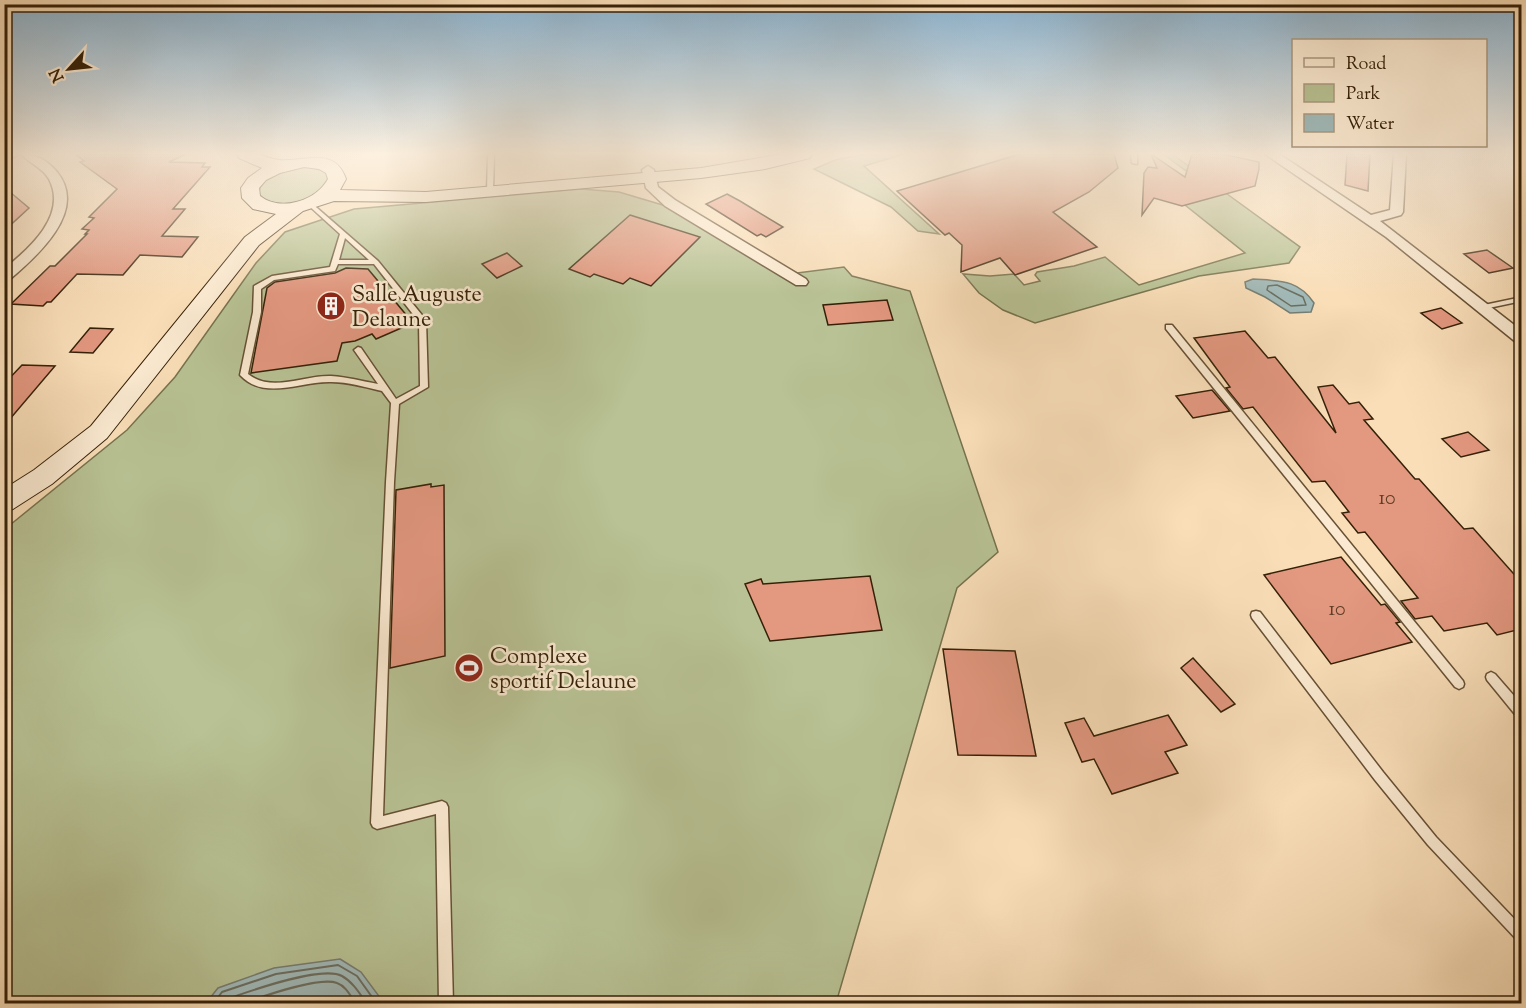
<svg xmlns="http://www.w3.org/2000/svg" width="1526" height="1008" font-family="'Sorts Mill Goudy',serif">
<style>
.green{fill:#b8c294;stroke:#76724e;stroke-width:1.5}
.water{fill:#a1bab9;stroke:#767d72;stroke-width:1.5}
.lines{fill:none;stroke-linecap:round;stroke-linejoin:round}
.shore-far1{stroke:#6b6e60;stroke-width:1.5}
.shore{stroke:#6b6e60;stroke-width:2}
.building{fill:#e39880;stroke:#352108;stroke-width:1.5}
.lane-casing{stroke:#665034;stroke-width:3}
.street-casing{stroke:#665034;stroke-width:3}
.secondary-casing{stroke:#352108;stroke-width:2}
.lane{fill:#fbead1;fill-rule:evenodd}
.street{fill:#fbead1;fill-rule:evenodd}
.secondary{fill:#fbead1;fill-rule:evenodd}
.labels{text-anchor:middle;stroke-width:5;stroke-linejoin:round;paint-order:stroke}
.number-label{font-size:20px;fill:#603f26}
.poi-label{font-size:22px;fill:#352108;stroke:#fbead1;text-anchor:start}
</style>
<rect width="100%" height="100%" fill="#f9deb8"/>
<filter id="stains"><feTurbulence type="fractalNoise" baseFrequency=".00333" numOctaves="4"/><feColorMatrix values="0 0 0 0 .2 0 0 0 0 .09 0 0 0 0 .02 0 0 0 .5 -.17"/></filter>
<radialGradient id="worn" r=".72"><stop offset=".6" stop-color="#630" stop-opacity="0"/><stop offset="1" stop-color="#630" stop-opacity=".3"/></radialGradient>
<g class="green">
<polygon points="866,154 904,154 864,166 939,234 918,231 891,207 814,169 835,160"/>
<polygon points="1163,154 1172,154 1300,247 1289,263 1199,276 1035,323 1003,310 979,293 963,274 990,276 1014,274 1024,285 1040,281 1035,275 1037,272 1074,266 1105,257 1139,285 1245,253 1185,205 1219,195"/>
<path d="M307,166L327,172L329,178C326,183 323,190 318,194C302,204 273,210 259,194C260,172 290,169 307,166Z"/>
<polygon points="581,189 619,192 666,206 797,273 844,267 852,276 910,291 998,552 957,588 836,1003 5,1004 5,529 127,430 175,377 256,263 285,232 354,209"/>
</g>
<g class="water">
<path d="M1253,279C1279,281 1298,279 1314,303L1311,312L1290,313L1265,297L1246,288L1245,282Z"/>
<polygon points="340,959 361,972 384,1003 206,1003 218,988 274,968"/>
</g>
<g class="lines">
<polygon class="shore-far1" points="1277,285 1303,297 1306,305 1291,306 1267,290 1268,286"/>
<g class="shore">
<polyline points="213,1004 222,992 276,974 338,965 357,976 377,1004"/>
<path d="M223,1004L227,999C250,991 322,965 342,976C353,982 360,994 367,1004"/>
<path d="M241,1004C261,997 319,976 337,983C346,986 351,997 356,1004"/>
</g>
</g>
<g class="building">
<polygon points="75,154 186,154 169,162 205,163 202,167 210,167 173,209 185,209 162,236 198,237 182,257 140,255 123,275 77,274 51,302 47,302 43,306 11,304 50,266 55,266 87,234 85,234 89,230 82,229 94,218 89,217 117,189 80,162 84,161"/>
<polygon points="1020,154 1114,154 1118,168 1089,192 1053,212 1097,247 1015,275 1000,258 961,272 962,245 949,233 945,235 897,191"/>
<polygon points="1151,154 1185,177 1192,154 1222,154 1259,162 1259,169 1255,186 1182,206 1154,198 1142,215 1144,173 1148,167 1157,168"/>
<polygon points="1347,154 1370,154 1368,191 1345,185"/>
<polygon points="4,187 29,208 4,231"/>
<polygon points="727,194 740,201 783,227 766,237 761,234 757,236 706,204"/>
<polygon points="630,215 700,237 651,286 630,278 623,284 594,274 590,277 569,269"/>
<polygon points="1487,250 1513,268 1489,273 1464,254"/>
<polygon points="507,253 522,266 497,278 482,264"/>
<polygon points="346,268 368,269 413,323 376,339 372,334 355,341 342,343 337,361 251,373 267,288 275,282 335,273"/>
<polygon points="887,300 893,320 828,325 823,305"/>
<polygon points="1441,308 1462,323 1442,329 1421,313"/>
<polygon points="90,328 113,329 93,353 70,352"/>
<polygon points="1245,331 1268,358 1275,357 1336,433 1318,387 1333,385 1349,404 1359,402 1373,419 1364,420 1415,479 1419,479 1464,529 1473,528 1521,582 1521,629 1497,635 1487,623 1444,631 1432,616 1415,619 1401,601 1418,598 1365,532 1358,533 1342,513 1349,512 1325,481 1312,482 1253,407 1243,409 1226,388 1230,387 1194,338"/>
<polygon points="22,365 55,366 4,426 4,384"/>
<polygon points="1212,390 1230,411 1193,418 1176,396"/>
<polygon points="1468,432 1474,437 1489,450 1461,457 1442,439"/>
<polygon points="431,484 431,487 444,485 445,656 390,668 396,490"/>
<polygon points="1341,557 1381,605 1385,604 1400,622 1396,623 1412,642 1331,664 1264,575"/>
<polygon points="870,576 882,630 770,641 745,584 761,579 763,584"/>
<polygon points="943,649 1015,651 1036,756 958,755"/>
<polygon points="1193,658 1235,704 1221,712 1181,668"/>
<polygon points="1168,715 1187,745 1165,752 1178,773 1112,794 1094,759 1082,762 1065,723 1084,718 1094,736"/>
</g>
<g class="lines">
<g class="lane-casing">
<g id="lane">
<polygon points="488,154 494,154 493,191 490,193 487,191"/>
<polygon points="1131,154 1137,154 1137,164 1132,163"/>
<path d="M309,201L378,261L426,320L428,387L399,404L394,482L383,816L442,801L446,803L448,807L453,1004H439L436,814L377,829L373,827L371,823L386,482L391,403L382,391C365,387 348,382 331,382C301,381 264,401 240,375L253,312L254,286L272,276L330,267L340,234L307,204L306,203ZM345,238L369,260H339ZM338,264H374L419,322L420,386L396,399L361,348L358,347L354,350L378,384C362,381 347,377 331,376C303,375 272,393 248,374L261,312V289L274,280L335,271Z"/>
<polygon points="1522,297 1522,301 1484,309 1480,307 1484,305"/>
<polygon points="1166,325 1172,325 1463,681 1464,684 1463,687 1459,689 1455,687 1166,329"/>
<polygon points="1256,611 1260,612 1383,772 1436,837 1522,927 1522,943 1518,941 1428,845 1375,780 1252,618 1251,615 1252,612"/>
<polygon points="1491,672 1495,674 1522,705 1522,719 1518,718 1487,680 1486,677 1487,674"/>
</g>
</g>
<g class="street-casing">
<g id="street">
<polygon points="4,154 19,154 4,162"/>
<path d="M21,154C36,154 47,160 57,172C89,211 36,257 9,280L4,281V269C29,249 68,215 49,179C43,168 29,163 21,154Z"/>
<polygon points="1265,154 1279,154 1371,215 1390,210 1394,154 1406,154 1403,212 1401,215 1380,221 1522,331 1522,344 1517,343 1386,237"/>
<polygon points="648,166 654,170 658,187 675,200 806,279 808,282 806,285 796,285 665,206 646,188 642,170"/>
</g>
</g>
<g class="secondary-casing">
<path id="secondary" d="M237,154C244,154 254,153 261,155C267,157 272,159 279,160C303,163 334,145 346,179L340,190L426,192L701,168L783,154H812L810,158L765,169L701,178L426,202L334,201L303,211L259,245L107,438L52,484L13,509L4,512V489L34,470L91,426L245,237L276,214L253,209L242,198L241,188L248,178L262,168L239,158ZM304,167L319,169L326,173L328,179C316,201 281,212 260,196L259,188L266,180L280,173Z"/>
</g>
<use href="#lane" class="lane"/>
<use href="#street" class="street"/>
<use href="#secondary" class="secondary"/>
</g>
<linearGradient id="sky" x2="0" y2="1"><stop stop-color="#8bb6d5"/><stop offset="0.52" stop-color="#fcf0df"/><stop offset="1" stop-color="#fcf0df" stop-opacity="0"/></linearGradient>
<rect width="1526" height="295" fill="url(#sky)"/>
<defs>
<g id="building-disc" transform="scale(1.5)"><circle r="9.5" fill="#8f2418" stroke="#fbead1"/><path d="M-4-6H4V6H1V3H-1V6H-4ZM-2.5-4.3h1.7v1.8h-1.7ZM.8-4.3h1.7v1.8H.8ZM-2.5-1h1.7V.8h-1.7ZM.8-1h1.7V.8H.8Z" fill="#fff"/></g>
<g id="stadium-disc" transform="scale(1.5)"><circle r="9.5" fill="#8f2418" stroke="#fbead1"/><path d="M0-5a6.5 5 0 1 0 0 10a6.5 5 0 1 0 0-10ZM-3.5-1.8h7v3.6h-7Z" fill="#fff"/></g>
</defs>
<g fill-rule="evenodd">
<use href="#building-disc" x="331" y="306"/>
<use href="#stadium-disc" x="469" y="668"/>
</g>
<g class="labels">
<g class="number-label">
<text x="1387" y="504">10</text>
<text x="1337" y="615">10</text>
</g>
<g class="poi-label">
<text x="352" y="301">Salle Auguste<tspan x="352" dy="25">Delaune</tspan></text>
<text x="490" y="663">Complexe<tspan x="490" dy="25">sportif Delaune</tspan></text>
</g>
</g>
<rect width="1526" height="1008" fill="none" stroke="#f9deb8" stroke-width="24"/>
<rect x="6" y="6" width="1514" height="996" fill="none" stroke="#352108" stroke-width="3"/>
<rect x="12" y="12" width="1502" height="984" fill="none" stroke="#352108" stroke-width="1.5"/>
<rect x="1292" y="39" width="195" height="108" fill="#fbead1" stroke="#ac9a81" stroke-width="1.5"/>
<rect x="1304" y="58" width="30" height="9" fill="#fbead1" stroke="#ac9a81" stroke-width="1.5"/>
<text x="1346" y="69" font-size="18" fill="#352108">Road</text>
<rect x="1304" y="84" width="30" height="18" fill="#b8c294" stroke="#ac9a81" stroke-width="1.5"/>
<text x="1346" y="99" font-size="18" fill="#352108">Park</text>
<rect x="1304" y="114" width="30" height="18" fill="#a1bab9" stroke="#ac9a81" stroke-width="1.5"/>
<text x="1346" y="129" font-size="18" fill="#352108">Water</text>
<g transform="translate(69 69) rotate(243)" stroke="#fbead1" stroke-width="4.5" paint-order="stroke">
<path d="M0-4.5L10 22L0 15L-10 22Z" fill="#352108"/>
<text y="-9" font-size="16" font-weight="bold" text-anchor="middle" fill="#352108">N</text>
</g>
<rect width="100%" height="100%" filter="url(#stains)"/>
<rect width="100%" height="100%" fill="url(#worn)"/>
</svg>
